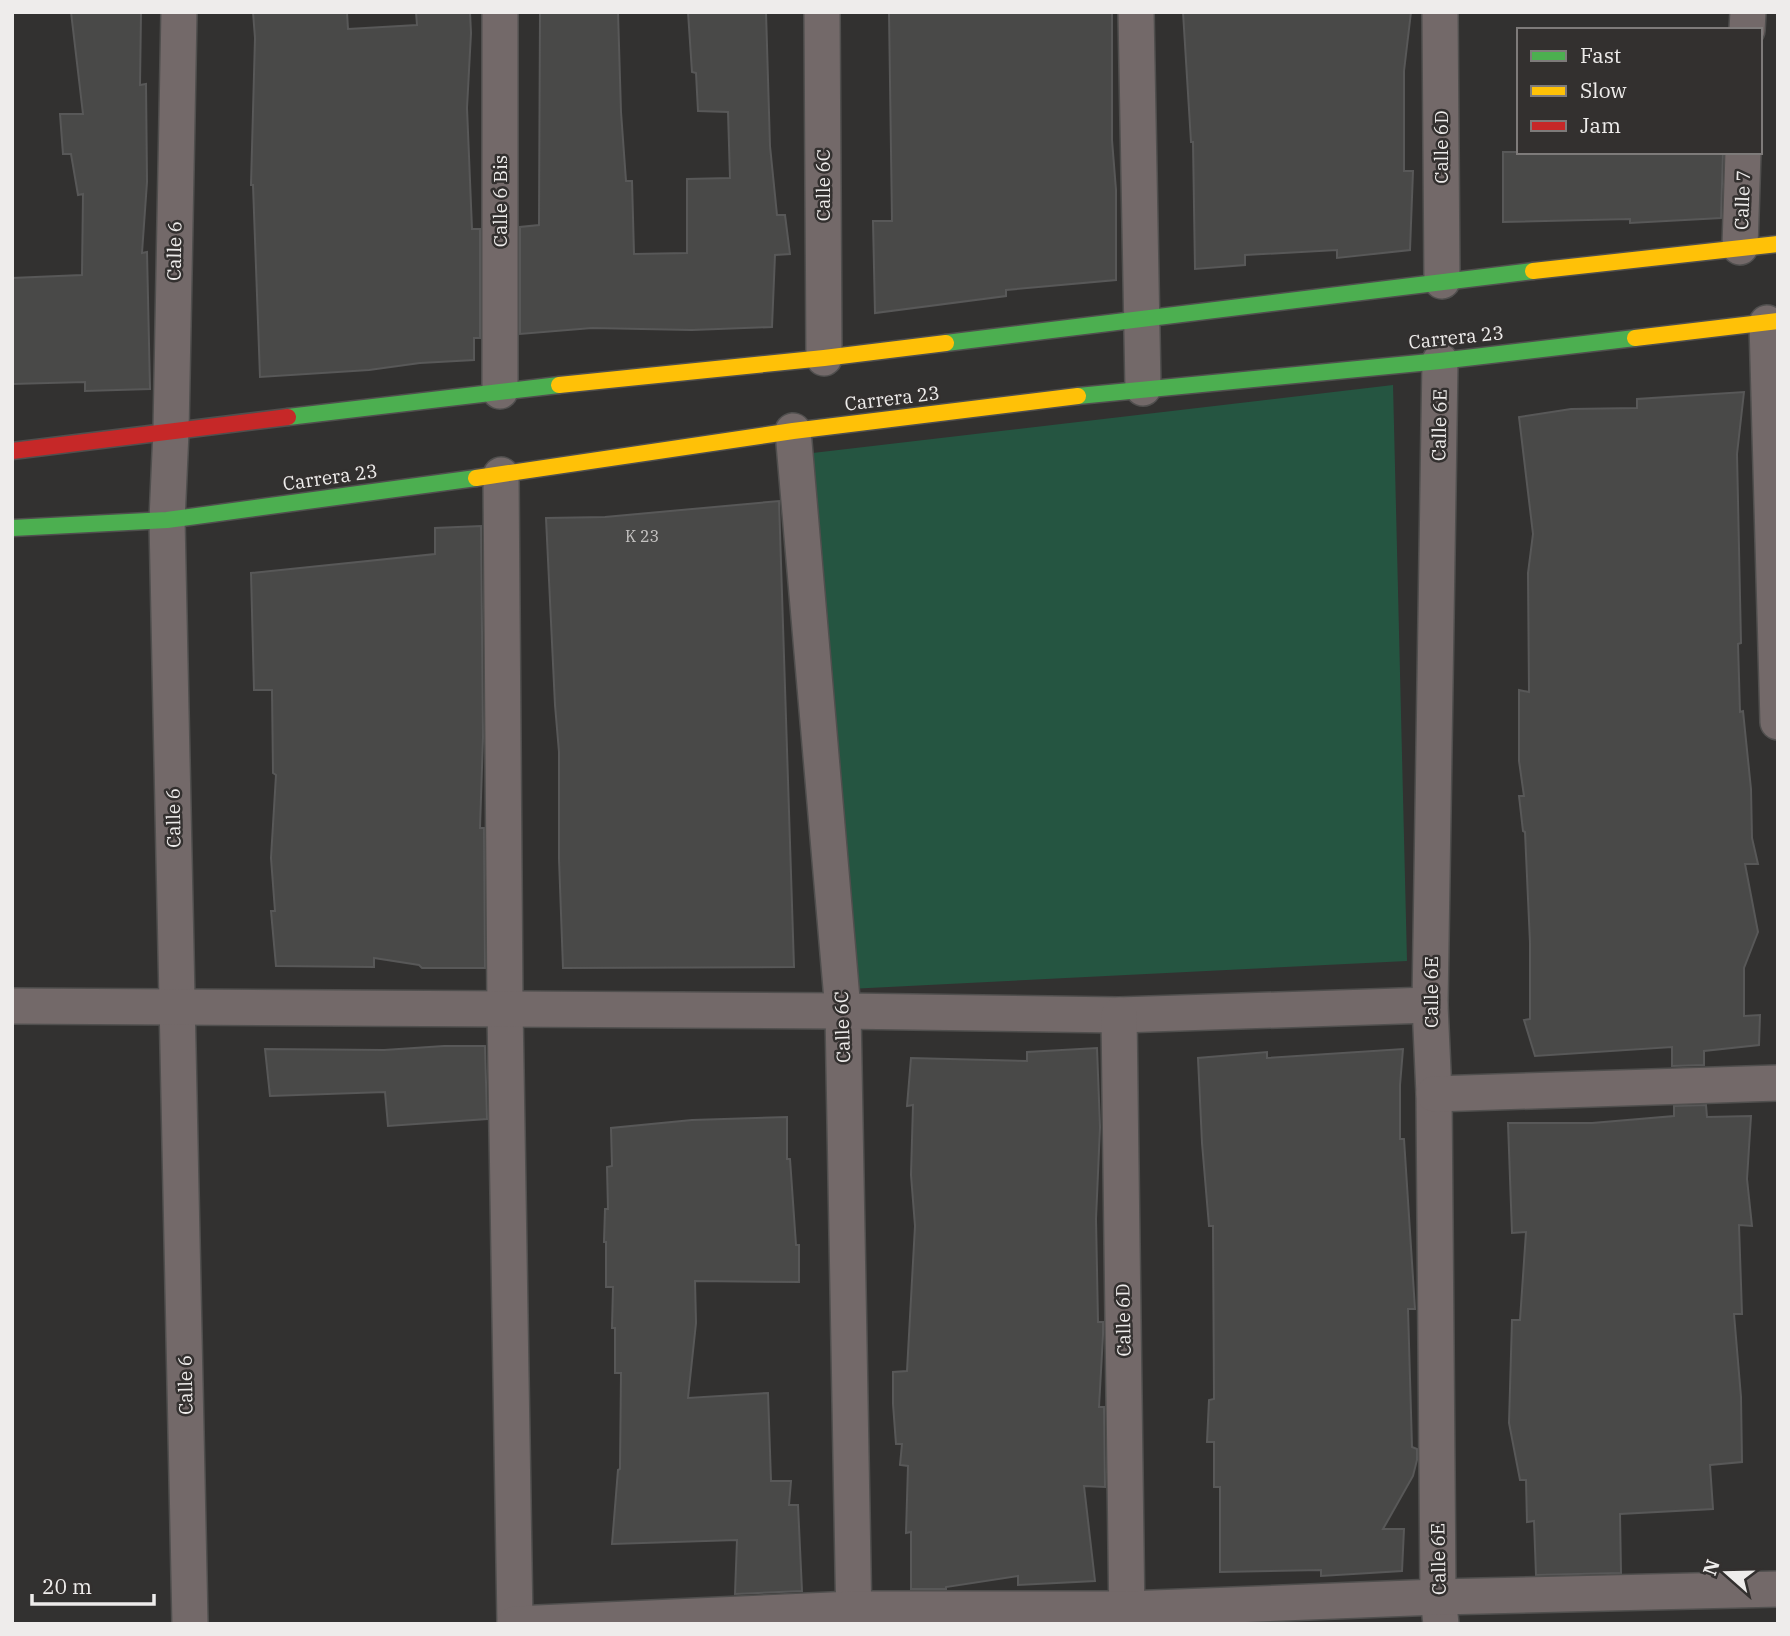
<svg xmlns="http://www.w3.org/2000/svg" width="1790" height="1636" font-family="'IBM Plex Serif',serif">
<style>
.green{fill:#255541}
.building{fill:#494948;stroke:#585858;stroke-width:2}
.lines{fill:none;stroke-linecap:round;stroke-linejoin:round}
.street-casing{stroke:#504f4e;stroke-width:38}
.fast-casing{stroke:#504f4e;stroke-width:19}
.slow-casing{stroke:#504f4e;stroke-width:19}
.jam-casing{stroke:#504f4e;stroke-width:19}
.street{stroke:#736969;stroke-width:35}
.fast{stroke:#4caf50;stroke-width:16}
.slow{stroke:#ffc107;stroke-width:16}
.jam{stroke:#c62828;stroke-width:16}
.labels{text-anchor:middle;stroke-width:5;stroke-linejoin:round;paint-order:stroke}
.number-label{font-size:16px;fill:#c5c3c2}
.street-label{font-size:19px;fill:#eeeceb;stroke:#33302f}
</style>
<rect width="100%" height="100%" fill="#323130"/>
<polygon class="green" points="1393,385 1407,961 829,990 804,454"/>
<g class="building">
<polygon points="71,12 141,12 140,85 146,84 147,182 142,253 147,252 150,389 85,391 85,382 12,384 12,278 82,275 83,194 78,195 71,154 63,154 60,114 83,114"/>
<polygon points="253,12 347,12 348,29 417,25 416,12 470,12 471,33 467,108 472,229 480,229 480,338 474,338 474,360 420,363 369,370 260,377 253,185 251,185 255,38"/>
<polygon points="540,12 618,12 621,112 626,181 632,181 634,254 687,253 687,179 730,178 728,112 698,111 696,73 692,72 688,12 766,12 770,146 777,215 785,215 790,254 775,255 772,327 692,330 592,328 520,334 520,227 539,225"/>
<polygon points="889,12 1112,12 1112,140 1116,190 1116,280 1006,290 1006,296 875,313 873,221 892,221"/>
<polygon points="1183,12 1411,12 1404,71 1404,171 1413,171 1410,250 1337,258 1337,250 1245,255 1245,265 1195,269 1193,142 1191,142"/>
<polygon points="1503,152 1723,152 1721,218 1630,223 1630,219 1503,222"/>
<polygon points="1744,392 1737,454 1741,643 1738,644 1740,712 1743,711 1751,789 1752,838 1758,864 1745,864 1758,932 1744,968 1744,1016 1760,1015 1759,1045 1704,1051 1704,1065 1672,1066 1672,1047 1535,1056 1524,1020 1530,1019 1530,943 1525,832 1523,831 1519,796 1524,796 1519,761 1519,690 1529,692 1528,573 1533,534 1519,417 1571,409 1637,408 1637,399"/>
<polygon points="779,501 794,967 563,968 559,859 559,752 555,705 546,518 605,517"/>
<polygon points="481,526 483,737 480,828 484,828 485,968 422,968 419,965 374,958 374,967 276,966 271,911 275,911 271,858 276,775 273,773 272,690 254,690 251,573 435,554 435,528"/>
<polygon points="444,1046 485,1046 487,1119 388,1126 385,1092 270,1096 265,1049 384,1050"/>
<polygon points="1097,1048 1100,1127 1096,1219 1098,1322 1103,1322 1103,1335 1099,1407 1104,1407 1105,1487 1084,1486 1095,1581 1018,1585 1018,1576 946,1587 946,1589 911,1589 911,1532 906,1533 908,1466 900,1465 902,1444 896,1444 893,1404 893,1372 907,1371 915,1226 911,1175 913,1105 907,1106 911,1058 1027,1061 1027,1052"/>
<polygon points="1403,1049 1400,1085 1400,1139 1404,1139 1415,1309 1408,1309 1412,1447 1417,1449 1417,1460 1413,1476 1383,1529 1404,1529 1402,1571 1321,1576 1321,1570 1220,1572 1220,1487 1214,1487 1214,1442 1207,1442 1209,1400 1214,1399 1213,1226 1209,1226 1202,1143 1198,1058 1267,1052 1267,1058"/>
<polygon points="1706,1105 1707,1117 1751,1116 1747,1179 1752,1226 1739,1225 1742,1314 1734,1314 1741,1397 1742,1462 1710,1465 1713,1509 1620,1514 1621,1573 1536,1575 1534,1521 1527,1522 1526,1480 1520,1480 1509,1423 1512,1320 1520,1320 1526,1232 1512,1233 1508,1123 1592,1123 1674,1116 1674,1106"/>
<polygon points="787,1117 787,1159 790,1159 796,1245 799,1245 799,1282 695,1281 696,1323 688,1398 768,1393 771,1481 791,1481 789,1505 798,1505 802,1591 735,1594 737,1540 612,1544 618,1470 620,1469 621,1373 615,1373 615,1328 612,1328 613,1287 606,1287 606,1242 604,1242 605,1209 608,1209 607,1167 612,1166 611,1128 692,1120"/>
</g>
<g class="lines">
<g class="street-casing">
<g id="street">
<polyline points="179,12 171,431 167,520 190,1624"/>
<polyline points="500,12 500,391"/>
<polyline points="822,12 824,358"/>
<polyline points="1136,12 1143,388"/>
<polyline points="1440,12 1442,281"/>
<polyline points="1747,30 1748,12"/>
<polyline points="1740,247 1743,152"/>
<polyline points="1767,323 1778,722"/>
<polyline points="1440,361 1430,1005 1434,1094 1438,1597 1441,1624"/>
<polyline points="793,431 843,1011 854,1624"/>
<polyline points="501,475 505,1008 515,1624"/>
<polyline points="12,1006 843,1011 1119,1015 1430,1005"/>
<polyline points="1119,1015 1127,1624"/>
<polyline points="1434,1094 1778,1083"/>
<polyline points="515,1624 854,1609 1127,1609 1438,1597 1778,1589"/>
</g>
</g>
<g class="fast-casing">
<g id="fast">
<polyline points="946,343 1533,271"/>
<polyline points="1078,396 1440,361 1635,338"/>
<polyline points="288,417 559,385"/>
<polyline points="12,528 167,520 476,478"/>
</g>
</g>
<g class="slow-casing">
<g id="slow">
<polyline points="1533,271 1778,244"/>
<polyline points="1635,338 1778,321"/>
<polyline points="559,385 824,358 946,343"/>
<polyline points="476,478 793,431 1078,396"/>
</g>
</g>
<g class="jam-casing">
<polyline id="jam" points="12,451 288,417"/>
</g>
<use href="#street" class="street"/>
<use href="#fast" class="fast"/>
<use href="#slow" class="slow"/>
<use href="#jam" class="jam"/>
</g>
<g class="labels">
<g class="number-label">
<text x="642" y="542">K 23</text>
</g>
<g class="street-label">
<text transform="translate(1441 147) rotate(-90)" y="7">Calle 6D</text>
<text transform="translate(823 185) rotate(-90)" y="7">Calle 6C</text>
<text transform="translate(1742 200) rotate(-88)" y="7">Calle 7</text>
<text transform="translate(500 201) rotate(-90)" y="7">Calle 6 Bis</text>
<text transform="translate(174 251) rotate(-89)" y="7">Calle 6</text>
<text transform="translate(1456 337) rotate(-6)" y="7">Carrera 23</text>
<text transform="translate(892 398) rotate(-7)" y="7">Carrera 23</text>
<text transform="translate(1439 425) rotate(-89)" y="7">Calle 6E</text>
<text transform="translate(330 477) rotate(-8)" y="7">Carrera 23</text>
<text transform="translate(173 818) rotate(-91)" y="7">Calle 6</text>
<text transform="translate(1431 992) rotate(-90)" y="7">Calle 6E</text>
<text transform="translate(842 1027) rotate(-92)" y="7">Calle 6C</text>
<text transform="translate(1123 1320) rotate(-91)" y="7">Calle 6D</text>
<text transform="translate(185 1385) rotate(-91)" y="7">Calle 6</text>
<text transform="translate(1438 1559) rotate(-91)" y="7">Calle 6E</text>
</g>
</g>
<rect width="1790" height="1636" fill="none" stroke="#eeeceb" stroke-width="28"/>
<rect x="1517" y="28" width="245" height="126" fill="#33302f" stroke="#7e7b7a" stroke-width="2"/>
<rect x="1531" y="51" width="35" height="10" fill="#4caf50" stroke="#7e7b7a" stroke-width="2"/>
<text x="1580" y="63" font-size="21" fill="#eeeceb">Fast</text>
<rect x="1531" y="86" width="35" height="10" fill="#ffc107" stroke="#7e7b7a" stroke-width="2"/>
<text x="1580" y="98" font-size="21" fill="#eeeceb">Slow</text>
<rect x="1531" y="121" width="35" height="10" fill="#c62828" stroke="#7e7b7a" stroke-width="2"/>
<text x="1580" y="133" font-size="21" fill="#eeeceb">Jam</text>
<g transform="translate(1727 1573) rotate(290)" stroke="#33302f" stroke-width="5" paint-order="stroke">
<path d="M0-5L12 26L0 18L-12 26Z" fill="#eeeceb"/>
<text y="-10" font-size="19" font-weight="bold" text-anchor="middle" fill="#eeeceb">N</text>
</g>
<path d="M32 1594v10h122v-10" fill="none" stroke="#eeeceb" stroke-width="3.5"/>
<text x="42" y="1594" font-size="21" fill="#eeeceb" stroke="#33302f" stroke-width="5" paint-order="stroke">20 m</text>
</svg>
